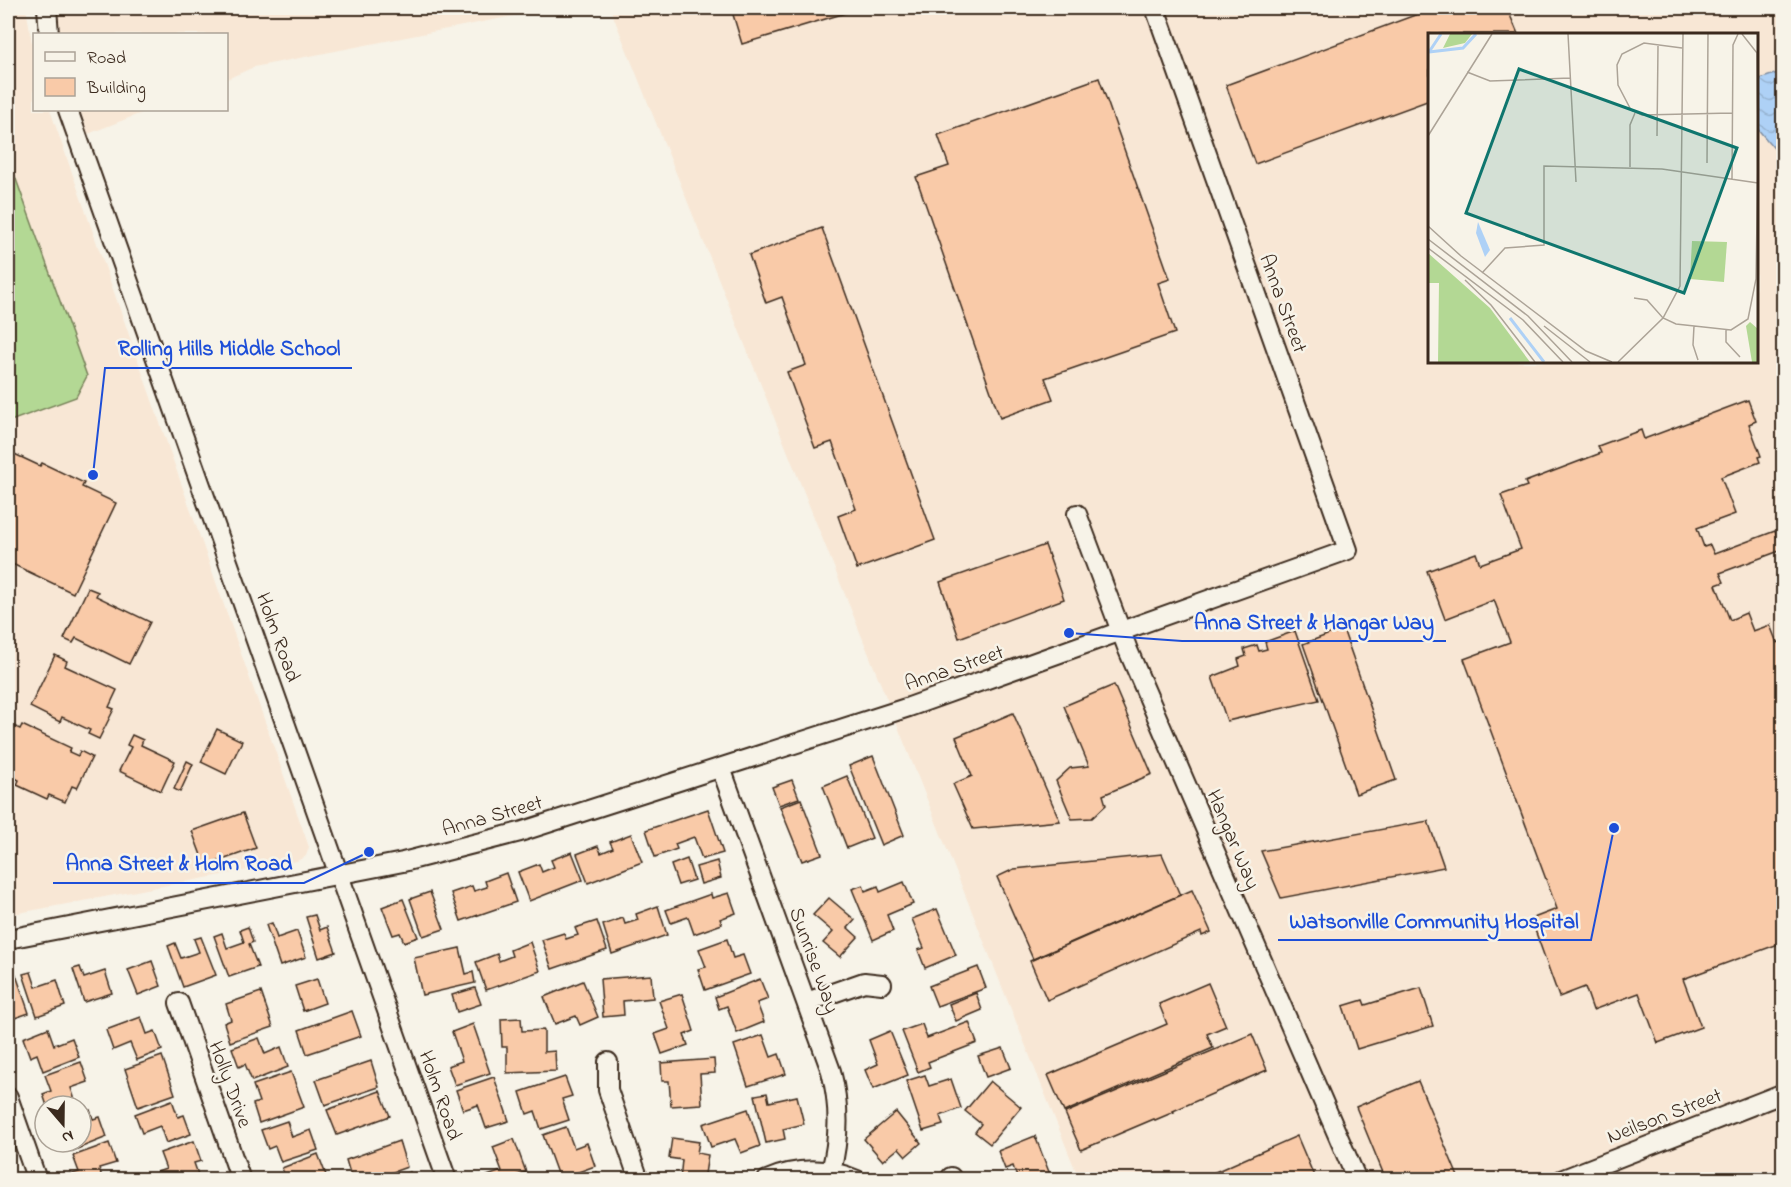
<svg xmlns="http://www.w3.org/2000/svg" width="1791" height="1187" font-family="'Indie Flower',sans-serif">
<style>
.built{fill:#f8e7d5;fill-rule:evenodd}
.pitch{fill:#b3d894;stroke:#778159;stroke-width:1.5}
.water{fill:url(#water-waves);stroke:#808ea0;stroke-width:1.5}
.building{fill:#f9caa8;stroke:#3b2a1e;stroke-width:1.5}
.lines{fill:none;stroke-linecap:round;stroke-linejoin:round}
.minor-casing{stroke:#3b2a1e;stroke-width:22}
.minor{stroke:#f7f3e8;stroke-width:18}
.labels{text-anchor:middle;stroke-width:5;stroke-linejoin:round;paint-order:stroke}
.street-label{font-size:21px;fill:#3b2a1e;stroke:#f7f3e8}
.inset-river{fill:none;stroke:#aed1f6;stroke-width:3}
.inset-road{fill:none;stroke:#aca397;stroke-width:1.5}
.view{fill:#0f766e;fill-opacity:0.15;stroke:#0f766e;stroke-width:3}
.inset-edge{fill:none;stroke:#3b2a1e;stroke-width:3}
.leader{fill:none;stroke:#1d4ed8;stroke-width:2}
.callout-dot{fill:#1d4ed8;stroke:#f7f3e8;stroke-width:2}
.callout-label{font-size:22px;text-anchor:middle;font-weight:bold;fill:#1d4ed8;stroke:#f7f3e8;stroke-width:5;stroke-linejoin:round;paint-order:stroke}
</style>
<defs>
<pattern id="water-waves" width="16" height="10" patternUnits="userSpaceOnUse" patternTransform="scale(1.5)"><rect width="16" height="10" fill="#aed1f6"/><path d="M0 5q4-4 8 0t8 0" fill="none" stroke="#97b4d2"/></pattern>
</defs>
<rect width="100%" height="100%" fill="#f7f3e8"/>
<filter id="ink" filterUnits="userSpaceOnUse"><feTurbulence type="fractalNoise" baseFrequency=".0167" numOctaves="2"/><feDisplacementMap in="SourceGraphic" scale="12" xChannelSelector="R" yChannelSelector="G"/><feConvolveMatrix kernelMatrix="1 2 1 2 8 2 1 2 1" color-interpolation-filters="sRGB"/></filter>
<g filter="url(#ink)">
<g class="built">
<polygon points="8,8 26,8 34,54 34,110 50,110 309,847 306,856 297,861 8,915"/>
<polygon points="56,8 554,8 254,67 227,79 226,34 56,34"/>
<path d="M610,8H1783V1179H1079ZM1430,34H1756V362H1430Z"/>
<polygon points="80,110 149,110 88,134"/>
</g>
<polygon class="pitch" points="8,157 87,376 76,397 8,422"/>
<polygon class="water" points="1783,71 1784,71 1783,159 1756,127 1757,80"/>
<g class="building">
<polygon points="731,8 862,8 742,44"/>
<polygon points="1434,8 1507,8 1518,34 1430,34 1430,100 1255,164 1226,85"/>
<polygon points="1099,78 1170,279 1158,283 1175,333 1045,378 1053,399 1000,418 916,177 949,166 938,135"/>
<polygon points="822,228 935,540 857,569 838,516 856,509 832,442 815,448 787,372 806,365 782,297 766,303 749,255"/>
<polygon points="1748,400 1756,421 1749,424 1761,456 1758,457 1760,462 1721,477 1735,514 1697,528 1704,547 1710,545 1714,554 1775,531 1782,550 1720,573 1724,582 1716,585 1730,620 1746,613 1753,631 1770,625 1777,643 1784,640 1784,942 1683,979 1701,1027 1658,1043 1639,993 1593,1010 1585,987 1559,997 1531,919 1557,909 1464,659 1510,642 1494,600 1445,619 1427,571 1476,553 1480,564 1521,549 1501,495 1527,486 1525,482 1601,453 1598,446 1641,430 1644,439"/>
<polygon points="8,451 40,466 42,463 84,483 82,487 116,503 73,593 8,562"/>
<polygon points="1045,545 1064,599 959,638 940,582"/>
<polygon points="88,588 98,592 96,596 150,622 129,664 76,638 73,643 64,639"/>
<polygon points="1343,629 1396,780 1356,794 1303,644"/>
<polygon points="1295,631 1319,700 1227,721 1212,677 1240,666 1238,659 1246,656 1244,649 1257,645 1259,651 1267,649 1265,642"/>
<polygon points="55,655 67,661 65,666 117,690 109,707 114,709 99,739 88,734 90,730 62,717 60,722 30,707"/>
<polygon points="1114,685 1152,774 1103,795 1106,805 1092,818 1072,819 1056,781 1070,768 1089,766 1064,706"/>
<polygon points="1013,713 1060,821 973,829 953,784 972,776 956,737"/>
<polygon points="8,717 14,720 11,725 20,729 22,725 71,748 69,752 78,756 80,751 92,757 77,788 72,786 65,802 49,795 47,799 17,785 19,780 8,774"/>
<polygon points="217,729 242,741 226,774 201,762"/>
<polygon points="132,735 143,740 141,745 175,761 161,791 119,771 131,747 127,745"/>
<polygon points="873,756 904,835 881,845 849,766"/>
<polygon points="187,761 193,764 180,792 174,789"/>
<polygon points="847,776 872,838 847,848 823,786"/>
<polygon points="792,780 799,798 779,805 772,787"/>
<polygon points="801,799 822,854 802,861 780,807"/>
<polygon points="708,809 723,853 702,859 694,837 675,844 677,849 655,857 646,830"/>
<polygon points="243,813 256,848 205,866 192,831"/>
<polygon points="1428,821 1444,867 1281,898 1261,851"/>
<polygon points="631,834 642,862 588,883 577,854 598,846 601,853 613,848 610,842"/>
<polygon points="572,852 583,880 529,901 518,872 539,864 542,872 554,867 551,860"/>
<polygon points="1162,854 1180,895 1033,959 997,877 1014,869"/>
<polygon points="687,859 694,880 678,885 671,865"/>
<polygon points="717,861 721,878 701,884 696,867"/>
<polygon points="506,873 516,902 461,921 451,893 472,886 474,891 487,887 485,881"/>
<polygon points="904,882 913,904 887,915 893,931 873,940 852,889 863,885 865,891 878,886 880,892"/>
<polygon points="1192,890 1211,932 1202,936 1201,932 1047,1000 1030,961"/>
<polygon points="430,892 444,929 423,936 410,899"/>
<polygon points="729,893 736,913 720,919 722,924 694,934 688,917 671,923 666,910 711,894 712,898"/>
<polygon points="829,898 855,920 848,928 858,937 840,957 823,943 833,932 813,915"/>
<polygon points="403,899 418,937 404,942 400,933 393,935 382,907"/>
<polygon points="658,906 667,935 612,954 603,925 623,918 625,924 638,920 636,914"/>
<polygon points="937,909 956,955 925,968 918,950 924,948 912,919"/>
<polygon points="315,915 320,930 327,927 336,952 319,958 306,917"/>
<polygon points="597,921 607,950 552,969 542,940 564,933 566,939 578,935 575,928"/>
<polygon points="272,923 277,938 297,931 306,957 280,966 266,925"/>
<polygon points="248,927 253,942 249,944 258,967 229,977 214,936 222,933 227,948 244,942 240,930"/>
<polygon points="201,937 216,975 183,987 168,946 175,943 181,958 199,952 194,939"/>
<polygon points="727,939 733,958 743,955 750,974 705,990 698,969 706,967 699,949"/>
<polygon points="530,942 540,971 486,990 476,962 497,954 499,961 512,956 510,950"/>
<polygon points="460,948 466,974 473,972 475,983 422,995 414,958"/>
<polygon points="152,961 161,986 138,995 128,970"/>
<polygon points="80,967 84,978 105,971 112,993 84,1002 73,969"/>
<polygon points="978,967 986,988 937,1006 929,986"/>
<polygon points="15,972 29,1013 12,1019 8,1006 8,991 10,990 8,974"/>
<polygon points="31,972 36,987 57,980 65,1006 37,1016 23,974"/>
<polygon points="651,975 653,998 623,1001 624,1015 603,1017 600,979"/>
<polygon points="317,979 325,1003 303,1011 295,986"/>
<polygon points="760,979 768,999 757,1003 764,1022 737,1033 727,1006 719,1009 715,997"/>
<polygon points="583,981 598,1017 580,1025 576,1016 555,1024 544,997"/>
<polygon points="1208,983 1226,1026 1207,1034 1213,1048 1064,1112 1048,1075 1167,1024 1159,1004"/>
<polygon points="475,988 481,1004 457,1012 452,995"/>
<polygon points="1421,988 1433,1026 1357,1049 1343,1006 1363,1000 1365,1005"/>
<polygon points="261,992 273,1027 230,1042 224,1023 231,1020 226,1004"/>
<polygon points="976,993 982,1010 956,1021 949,1004"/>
<polygon points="682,994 694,1031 684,1035 688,1045 662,1054 655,1034 669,1029 659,1001"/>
<polygon points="352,1011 361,1036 307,1054 299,1030"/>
<polygon points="141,1017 147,1034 155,1031 162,1050 137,1060 130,1043 113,1050 106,1030"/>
<polygon points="521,1018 522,1031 544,1030 544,1052 555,1051 556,1071 507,1073 507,1047 502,1047 501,1019"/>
<polygon points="969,1022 977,1043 928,1062 930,1067 918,1072 902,1031 922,1024 927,1038"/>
<polygon points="473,1024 490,1073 455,1085 448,1066 462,1061 452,1032"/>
<polygon points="48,1028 54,1045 72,1038 79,1057 43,1071 37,1054 30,1057 23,1038"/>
<polygon points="890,1031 908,1075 873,1089 865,1070 878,1064 869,1040"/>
<polygon points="1252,1034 1267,1070 1173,1111 1174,1112 1155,1120 1154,1119 1081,1150 1065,1113"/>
<polygon points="763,1035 771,1057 779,1054 786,1074 748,1086 734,1045"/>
<polygon points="259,1038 265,1054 281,1047 288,1067 252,1081 245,1064 239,1067 232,1048"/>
<polygon points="1003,1048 1011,1068 986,1077 978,1056"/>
<polygon points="162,1056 175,1094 138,1107 125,1069"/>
<polygon points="714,1059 715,1073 700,1074 702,1104 671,1106 669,1081 662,1081 661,1063"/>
<polygon points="371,1061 379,1087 325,1105 316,1080"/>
<polygon points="81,1062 88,1082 71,1088 76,1103 69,1106 47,1106 43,1094 51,1091 45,1075"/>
<polygon points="291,1072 304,1107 259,1123 253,1104 259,1102 253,1085"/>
<polygon points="925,1075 929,1086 951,1079 961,1108 940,1116 943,1125 923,1131 906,1081"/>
<polygon points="494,1077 509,1121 486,1128 478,1105 463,1110 456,1090"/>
<polygon points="565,1077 572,1096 562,1099 569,1120 541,1129 535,1111 527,1114 520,1092"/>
<polygon points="990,1081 1021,1107 990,1144 975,1132 981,1124 965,1111"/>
<polygon points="1418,1081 1459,1179 1458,1180 1386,1180 1356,1107"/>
<polygon points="380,1091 390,1116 337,1135 327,1110"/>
<polygon points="767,1093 769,1102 797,1096 804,1124 783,1129 785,1139 766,1143 755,1095"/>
<polygon points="172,1100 178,1117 184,1115 191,1134 166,1143 160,1126 142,1133 135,1114"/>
<polygon points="748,1109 760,1146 741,1153 735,1139 711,1147 703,1124"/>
<polygon points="90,1110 93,1119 100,1117 107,1137 72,1151 69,1142 81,1142 81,1113"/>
<polygon points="896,1112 921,1143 906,1156 899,1148 883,1161 864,1139"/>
<polygon points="287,1121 292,1137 311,1130 318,1150 281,1162 275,1146 268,1149 261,1130"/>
<polygon points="566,1127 574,1148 587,1143 595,1166 559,1179 543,1135"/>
<polygon points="1035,1136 1051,1177 1044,1180 1018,1180 1013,1166 1005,1169 998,1151"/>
<polygon points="1297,1136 1314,1176 1306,1180 1197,1180"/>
<polygon points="672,1138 699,1142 697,1153 708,1155 704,1180 680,1180 682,1160 669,1158"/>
<polygon points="514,1139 526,1172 515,1176 516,1180 488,1180 487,1176 502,1171 493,1147"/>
<polygon points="194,1141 201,1161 194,1163 200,1180 159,1180 157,1172 166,1169 160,1153"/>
<polygon points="399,1141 407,1167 371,1180 352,1180 346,1160"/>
<polygon points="109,1143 116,1163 99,1168 103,1180 74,1180 72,1174 79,1172 73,1156"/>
<polygon points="318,1154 326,1175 314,1180 286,1180 282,1168"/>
<polygon points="410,1172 412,1180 388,1180"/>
<polygon points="597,1172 600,1180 575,1180"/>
</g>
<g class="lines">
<g class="minor-casing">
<g id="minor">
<polyline points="47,8 49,34"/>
<polyline points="68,110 447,1180"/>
<polyline points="1077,514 1128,650 1357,1180"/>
<path d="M721,768L831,1071C840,1106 840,1137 831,1171"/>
<polyline points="8,939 403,862 520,832 909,707 1348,550 1155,8"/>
<polyline points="807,1002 864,982 882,984"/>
<polyline points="179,1003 241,1180"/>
<polyline points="608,1062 608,1090 639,1180"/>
<polyline points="8,1097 37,1180"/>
<path d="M767,1180C796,1167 828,1167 857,1180"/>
<polyline points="949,1180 951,1177"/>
<polyline points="1561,1180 1784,1093"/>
</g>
</g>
<use href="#minor" class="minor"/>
</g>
</g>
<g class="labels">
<g class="street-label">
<text transform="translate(1284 303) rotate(70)" y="7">Anna Street</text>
<text transform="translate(279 637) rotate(70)" y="7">Holm Road</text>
<text transform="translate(954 667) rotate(-19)" y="7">Anna Street</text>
<text transform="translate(492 815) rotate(-16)" y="7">Anna Street</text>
<text transform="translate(1234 839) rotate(67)" y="7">Hangar Way</text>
<text transform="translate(815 960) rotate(70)" y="7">Sunrise Way</text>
<text transform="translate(231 1084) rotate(70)" y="7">Holly Drive</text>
<text transform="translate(441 1095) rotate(71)" y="7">Holm Road</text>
<text transform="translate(1664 1115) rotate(-21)" y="7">Neilson Street</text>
</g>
</g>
<g transform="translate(1428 33)">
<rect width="330" height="330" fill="#f7f3e8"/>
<path d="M22,1H44L37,10L15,15ZM0,220L62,275L102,329H10L11,250H0Z" fill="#b3d894"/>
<path d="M322,289L330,296V329H324L318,293Z" fill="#b3d894"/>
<path d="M264,208L299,209L296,249L262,246Z" fill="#b3d894"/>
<path d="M50,189L62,217L57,224L48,200Z" fill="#aed1f6"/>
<path class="inset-river" d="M1,19L35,15L48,1M1,19L13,1M82,285L116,329"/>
<path class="inset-road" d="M140,1L148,149M314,1L329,20L330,105M254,15L216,10L194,21L189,32L190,52L203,77L214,82L304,80M39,39L62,48L142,45M0,103L64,1M229,103L230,13M279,130L280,1M202,134V92L207,80M304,146L305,12L310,1M0,193L33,223L158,318L184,329M0,206L100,283L144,329M0,215L95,287L135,329M54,240L77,215L116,212V133L234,136L330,150M37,247L63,272L107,329M206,265L219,267L235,285L248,291L303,297L320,286L328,246L330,124M116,293L162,329M266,293L265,312L270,327M298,297V309L312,324M190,329L235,285L252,253L255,1"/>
<path class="view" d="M91,36L309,115L256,260L38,180Z"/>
<rect width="330" height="330" class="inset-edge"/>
</g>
<path class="leader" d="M93 475L105 368H352M1069 633L1182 641H1446M369 852L304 883H53M1614 828L1591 940H1278"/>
<g class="callout-dot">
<circle cx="93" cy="475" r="6"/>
<circle cx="1069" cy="633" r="6"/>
<circle cx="369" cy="852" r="6"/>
<circle cx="1614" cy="828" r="6"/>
</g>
<g class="callout-label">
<text x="229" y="355">Rolling Hills Middle School</text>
<text x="1314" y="629">Anna Street &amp; Hangar Way</text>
<text x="179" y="870">Anna Street &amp; Holm Road</text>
<text x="1434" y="928">Watsonville Community Hospital</text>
</g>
<rect width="1791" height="1187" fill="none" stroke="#f7f3e8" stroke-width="30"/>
<rect x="15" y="15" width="1761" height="1157" fill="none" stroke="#3b2a1e" stroke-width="2" filter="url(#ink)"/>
<rect x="33" y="33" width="195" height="78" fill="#f7f3e8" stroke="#aca397" stroke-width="1.5"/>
<rect x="45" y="52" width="30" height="9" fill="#f7f3e8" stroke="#aca397" stroke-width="1.5"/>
<text x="87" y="63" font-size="18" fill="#3b2a1e">Road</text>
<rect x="45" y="78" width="30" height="18" fill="#f9caa8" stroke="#aca397" stroke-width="1.5"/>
<text x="87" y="93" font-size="18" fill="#3b2a1e">Building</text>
<g transform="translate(63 1124) rotate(160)"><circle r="28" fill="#f7f3e8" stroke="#aca397" stroke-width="1.5"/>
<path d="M0-4.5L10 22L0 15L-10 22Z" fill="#3b2a1e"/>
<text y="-9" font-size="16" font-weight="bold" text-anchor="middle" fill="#3b2a1e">N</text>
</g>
</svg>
